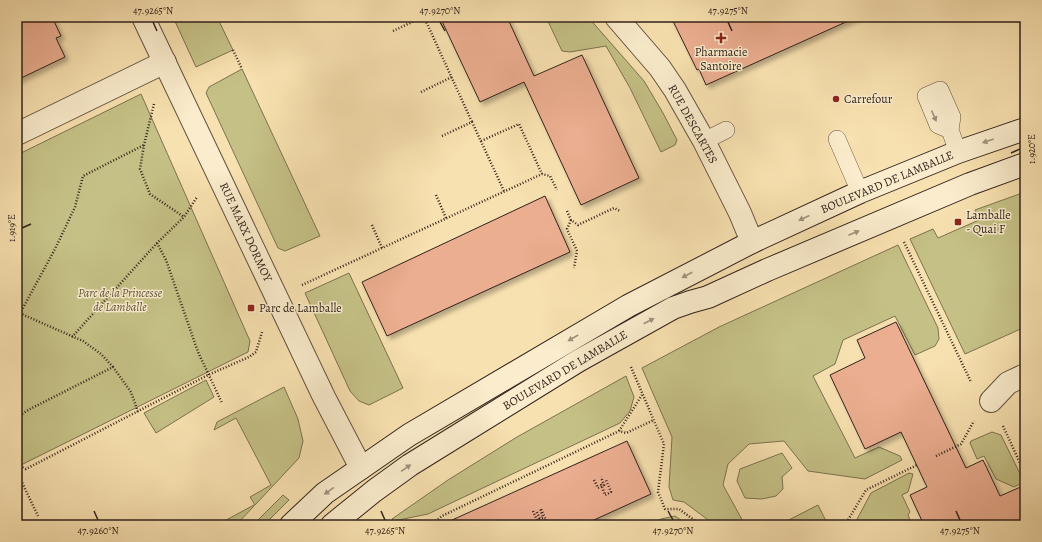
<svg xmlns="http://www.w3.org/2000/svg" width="1042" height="542" font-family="Alegreya,serif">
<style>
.green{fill:#c5c186;stroke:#7c7250}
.building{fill:#ebae90;stroke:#32221b;filter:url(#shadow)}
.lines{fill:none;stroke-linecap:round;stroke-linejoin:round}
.lane-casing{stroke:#645240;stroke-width:18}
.street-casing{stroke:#645240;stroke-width:24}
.secondary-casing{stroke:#32221b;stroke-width:24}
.path{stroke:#32221b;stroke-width:2.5;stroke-dasharray:1 2;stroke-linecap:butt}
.lane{stroke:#faeccc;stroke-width:17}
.street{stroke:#faeccc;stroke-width:22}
.secondary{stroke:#faeccc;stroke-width:22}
.oneway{fill:#a0917c}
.ticks{fill:none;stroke:#32221b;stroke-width:1.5}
.poi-dot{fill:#8f2418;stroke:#faeccc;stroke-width:1.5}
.labels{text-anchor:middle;stroke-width:3;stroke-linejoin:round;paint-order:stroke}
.poi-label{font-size:12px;fill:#32221b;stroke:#faeccc;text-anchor:start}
.street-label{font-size:12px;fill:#32221b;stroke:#faeccc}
.park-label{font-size:12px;font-style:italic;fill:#5e523b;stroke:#faeccc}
.neatline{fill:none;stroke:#32221b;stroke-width:1.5}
.ticks-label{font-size:10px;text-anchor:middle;fill:#32221b}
</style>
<defs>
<filter id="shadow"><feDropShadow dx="3.5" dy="3.5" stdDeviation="2" flood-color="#0004"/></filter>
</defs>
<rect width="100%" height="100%" fill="#f8e1b0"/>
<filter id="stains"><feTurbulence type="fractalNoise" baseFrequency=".005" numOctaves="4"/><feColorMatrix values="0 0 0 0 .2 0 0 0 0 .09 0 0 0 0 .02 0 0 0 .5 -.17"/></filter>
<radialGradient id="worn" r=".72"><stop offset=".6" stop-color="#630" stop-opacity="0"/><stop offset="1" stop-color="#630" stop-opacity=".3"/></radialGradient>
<g class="green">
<polygon points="173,17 217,17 233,50 196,67"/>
<polygon points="546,17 588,17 644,81 663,113 677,140 675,145 661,152 630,88 606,46 570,52 562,51"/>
<polygon points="242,69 320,236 285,251 278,248 206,93 209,87"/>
<polygon points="141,94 250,341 248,352 17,467 17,155"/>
<polygon points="1025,192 1025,327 965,354 910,239 933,229 938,238 979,220 975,210"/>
<polygon points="898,245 938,328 939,339 935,346 915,355 895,316 843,340 835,364 813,376 855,458 879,447 900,456 902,460 865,479 808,471 784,441 749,444 728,464 723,485 745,525 715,525 684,502 673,500 669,487 672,437 642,368 719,327"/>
<polygon points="349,273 403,388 369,405 359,401 350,391 305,293"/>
<polygon points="626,376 634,397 630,411 620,423 428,514 394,521 392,519 448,480 517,437"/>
<polygon points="206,380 214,397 156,433 144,413"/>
<polygon points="284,387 298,419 303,441 299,458 255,505 250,497 271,485 236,418 214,430 217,422"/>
<polygon points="992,432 1001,435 1024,482 1014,487 996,479 984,456 977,459 970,443 971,441"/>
<polygon points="782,453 792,468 782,477 783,489 776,496 762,499 745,498 737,481 740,469"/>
<polygon points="909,473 913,474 908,492 902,495 910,512 908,515 912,525 854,525 871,493"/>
<polygon points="283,495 289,500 264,525 253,525"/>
<polygon points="254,505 254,506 236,525 217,525"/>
<polygon points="818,505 828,525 779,525"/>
<polygon points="675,516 688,525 648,525 661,519"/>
</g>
<g class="building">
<polygon points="17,17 52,17 61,36 56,38 65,57 17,80"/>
<polygon points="440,17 507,17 534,76 582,55 639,178 581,205 524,82 480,102"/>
<polygon points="671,17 857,17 706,85 699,69 697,70"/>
<polygon points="545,196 570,252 387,336 362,282"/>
<polygon points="896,322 966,468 983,460 1000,496 1025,485 1025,525 924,525 910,495 927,487 901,432 865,449 830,375 865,358 857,340"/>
<polygon points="627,441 651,494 583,525 441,525"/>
</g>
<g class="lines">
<g class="lane-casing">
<g id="lane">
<polyline points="950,130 938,125 926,96 940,90 952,117 950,130 958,152"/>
<polyline points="837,139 860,192"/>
<polyline points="704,141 726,130"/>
</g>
</g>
<g class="street-casing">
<g id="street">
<polyline points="143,17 324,397 361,468"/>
<polyline points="616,17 660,68 675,90 704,141 740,213 752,242"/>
<polyline points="17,134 165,62"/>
<polyline points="991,401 1008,383 1025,375"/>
</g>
</g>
<g class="secondary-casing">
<g id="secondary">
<polyline points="291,525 325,493 409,435 628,306 752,242 860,192 958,152 1025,129"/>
<polyline points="332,525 374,491 410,465 578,361 673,308 690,302 708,297 767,270 970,184 1025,164"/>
</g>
</g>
<g class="path">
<polyline points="424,17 472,122"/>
<polyline points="874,17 874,20"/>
<polyline points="393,31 423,17"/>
<polyline points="233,50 242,69"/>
<polyline points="421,92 452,77"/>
<polyline points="154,104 144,145 140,169 150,194 184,217"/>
<polyline points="442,136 472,122 504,191"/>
<polyline points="481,141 519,124 542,174"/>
<polyline points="436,195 446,218"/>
<polyline points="567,211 571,220 578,225 614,208 620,211"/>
<polyline points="571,220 567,229 577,251 574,268"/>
<polyline points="372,225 382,248"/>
<polyline points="904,242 971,382"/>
<polyline points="157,243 166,260 198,352 222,403"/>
<polyline points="302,285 542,174 550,176 557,190"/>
<polyline points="17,312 83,341 101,354 113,367"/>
<polyline points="17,319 55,249 75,207 83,176 144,145"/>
<polyline points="72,337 157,243 184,217 197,197"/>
<polyline points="631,367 664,444 658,492 665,509 679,509 701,525"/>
<polyline points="17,417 30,409 113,367 131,392 138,412"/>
<polyline points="1003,426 1025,474"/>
<polyline points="619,431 642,395"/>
<polyline points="936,456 961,444 974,421"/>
<polyline points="17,465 26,469 208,375 249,357 256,352 262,332"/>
<polyline points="17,472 38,516"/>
<polyline points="594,480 598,488 604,485 601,477"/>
<polyline points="601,484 605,495 611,492 606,480"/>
<polyline points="533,511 537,520 543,518 540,508"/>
<polyline points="537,512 541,522 546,520 541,509"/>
<polyline points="428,525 431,525 442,516 619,431 626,433 654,420"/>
<polyline points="845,525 866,490 917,465"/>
</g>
<use href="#lane" class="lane"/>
<use href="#street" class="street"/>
<use href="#secondary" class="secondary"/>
</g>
<defs><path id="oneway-solid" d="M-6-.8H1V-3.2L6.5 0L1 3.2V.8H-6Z"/></defs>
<g class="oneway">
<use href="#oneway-solid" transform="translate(934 116) rotate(66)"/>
<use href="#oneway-solid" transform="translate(988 141) rotate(161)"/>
<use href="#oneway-solid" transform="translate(804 218) rotate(155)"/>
<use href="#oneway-solid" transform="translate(854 233) rotate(-23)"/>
<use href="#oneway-solid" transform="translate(687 275) rotate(152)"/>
<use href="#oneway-solid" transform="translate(649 321) rotate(-28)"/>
<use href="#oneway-solid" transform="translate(573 338) rotate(150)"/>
<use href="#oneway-solid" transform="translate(406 468) rotate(-35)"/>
<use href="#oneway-solid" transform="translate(329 491) rotate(144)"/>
</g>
<path class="ticks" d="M153,22L157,31M440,22L445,31M728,22L732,31M1011,153L1020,149M22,228L31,224M94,511L98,520M381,511L385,520M668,511L673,520M956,511L960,520"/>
<g class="poi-dot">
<path d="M719 32h4v4h4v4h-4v4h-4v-4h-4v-4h4z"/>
<circle cx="836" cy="99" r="4"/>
<rect x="954" y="218" width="8" height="8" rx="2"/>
<rect x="247" y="304" width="8" height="8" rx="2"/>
</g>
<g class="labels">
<g class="poi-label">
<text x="721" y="56" text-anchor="middle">Pharmacie<tspan x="721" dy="14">Santoire</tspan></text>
<text x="844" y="103">Carrefour</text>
<text x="966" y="219">Lamballe<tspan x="966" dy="14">- Quai F</tspan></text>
<text x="259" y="312">Parc de Lamballe</text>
</g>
<g class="street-label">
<text transform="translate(693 124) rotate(61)" y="4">RUE DESCARTES</text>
<text transform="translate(887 182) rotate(-23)" y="4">BOULEVARD DE LAMBALLE</text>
<text transform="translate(246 232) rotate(65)" y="4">RUE MARX DORMOY</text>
<text transform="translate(565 370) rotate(-31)" y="4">BOULEVARD DE LAMBALLE</text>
</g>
<g class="park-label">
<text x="120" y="297">Parc de la Princesse<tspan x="120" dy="14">de Lamballe</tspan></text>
</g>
</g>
<rect width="1042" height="542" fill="none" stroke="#f8e1b0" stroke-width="44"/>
<rect x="22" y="22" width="998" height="498" class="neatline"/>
<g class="ticks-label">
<text x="153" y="14">47.9265°N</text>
<text x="440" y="14">47.9270°N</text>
<text x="728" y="14">47.9275°N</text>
<text transform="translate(1031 149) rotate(-90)" y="4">1.920°E</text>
<text transform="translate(11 228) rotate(-90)" y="4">1.919°E</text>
<text x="98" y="534">47.9260°N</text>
<text x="385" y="534">47.9265°N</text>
<text x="673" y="534">47.9270°N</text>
<text x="960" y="534">47.9275°N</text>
</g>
<rect width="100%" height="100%" filter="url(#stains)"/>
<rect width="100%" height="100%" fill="url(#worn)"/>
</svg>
